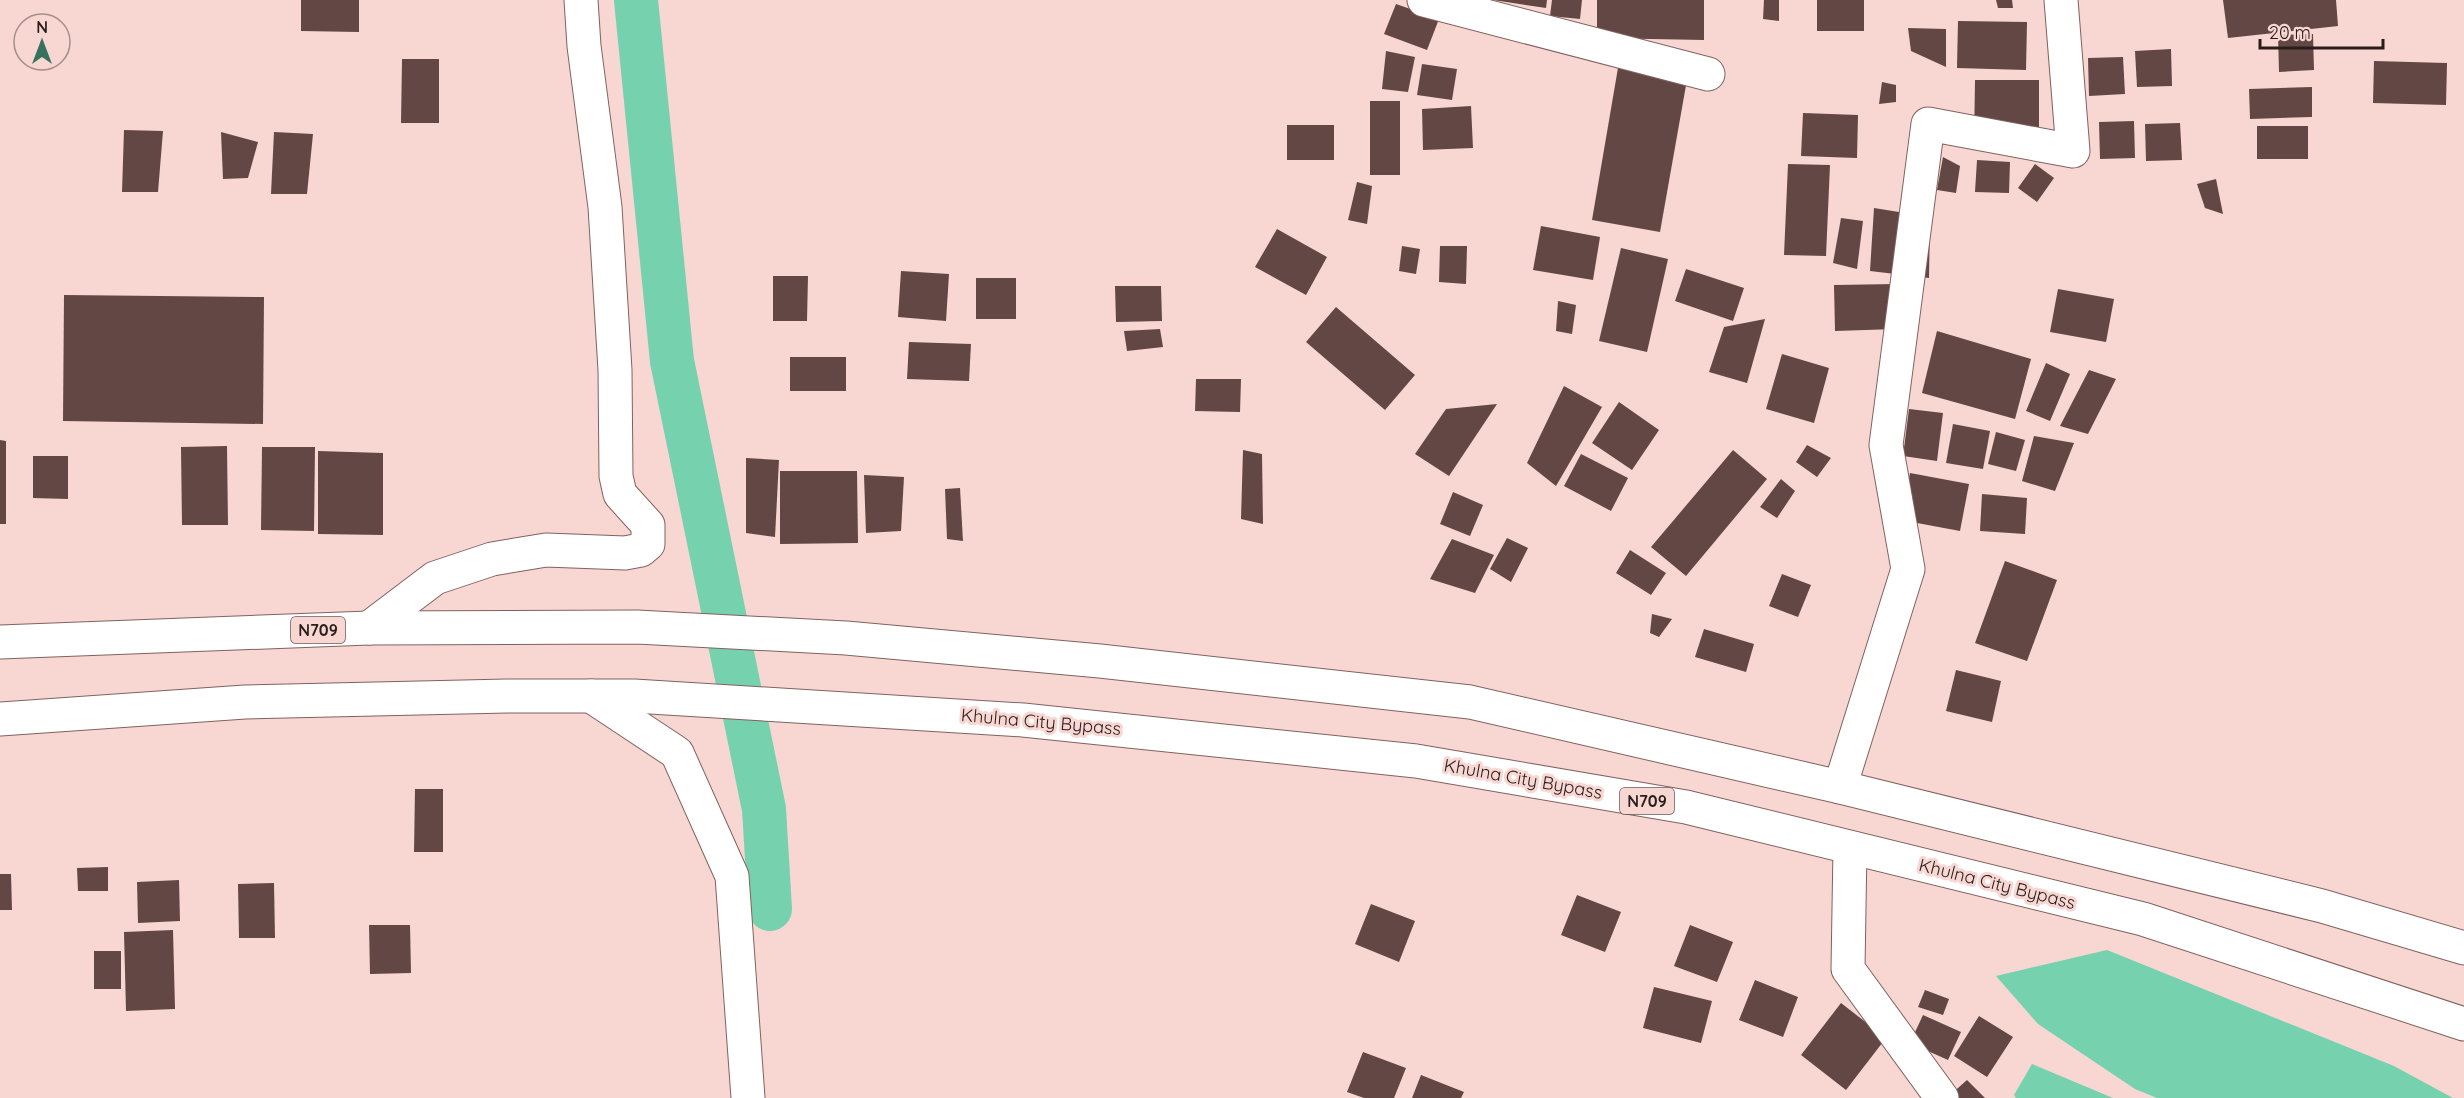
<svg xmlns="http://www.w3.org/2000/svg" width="2464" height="1098" font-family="Quicksand,sans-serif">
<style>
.water{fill:#76d1af}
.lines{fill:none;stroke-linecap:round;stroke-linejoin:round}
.canal{stroke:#76d1af;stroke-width:44}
.building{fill:#624744}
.minor-casing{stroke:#7f625f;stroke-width:35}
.tertiary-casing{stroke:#7f625f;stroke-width:35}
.trunk-casing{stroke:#7f625f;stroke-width:35}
.minor{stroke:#fff;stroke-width:33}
.tertiary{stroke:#fff;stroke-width:33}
.trunk{stroke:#fff;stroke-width:33}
.labels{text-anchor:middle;stroke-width:6;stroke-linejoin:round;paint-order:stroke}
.shield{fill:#f8d7d3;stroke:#675553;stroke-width:1.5}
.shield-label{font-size:16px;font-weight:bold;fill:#291d1c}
.street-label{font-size:18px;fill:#291d1c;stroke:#f8d7d3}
</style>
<rect width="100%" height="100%" fill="#f8d7d3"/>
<g class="water">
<polygon points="2107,950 2394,1066 2453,1098 2157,1098 2135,1089 2038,1024 1996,976"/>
<polygon points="2032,1064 2113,1098 2016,1098 2014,1095"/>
</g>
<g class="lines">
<polyline class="canal" points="636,0 672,361 764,809 770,909"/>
</g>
<g class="building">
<polygon points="301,0 359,0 359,32 301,31"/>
<polygon points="1493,0 1547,0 1546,8"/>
<polygon points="1552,0 1582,0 1580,19 1550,16"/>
<polygon points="1597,0 1704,0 1704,40 1597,38"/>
<polygon points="1764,0 1779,0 1779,21 1763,19"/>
<rect x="1817" y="0" width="47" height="31"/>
<polygon points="1996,0 2012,0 2013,8 1998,8"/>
<polygon points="2223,0 2336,0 2338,26 2228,38"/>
<polygon points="1396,4 1439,19 1427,50 1384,34"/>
<polygon points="1958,21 2027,22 2026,70 1957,68"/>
<polygon points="1908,28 1946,29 1946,67 1911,51"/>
<polygon points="2313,34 2314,70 2279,72 2278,35"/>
<polygon points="2171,49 2172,86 2137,87 2135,51"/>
<polygon points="1386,51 1415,57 1408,92 1382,89"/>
<polygon points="2123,57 2125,94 2089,96 2088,58"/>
<polygon points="402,59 439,59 439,123 401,123"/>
<polygon points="2374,61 2447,63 2446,105 2373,103"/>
<polygon points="1619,62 1688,74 1660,232 1592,220"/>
<polygon points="1422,64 1457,69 1452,100 1417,95"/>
<polygon points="1975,80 2039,80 2039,145 1974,145"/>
<polygon points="1882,82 1896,85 1896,102 1879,104"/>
<polygon points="2312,87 2312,117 2250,119 2249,89"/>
<rect x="1370" y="101" width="30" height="74"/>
<polygon points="1471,106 1473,148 1423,150 1422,109"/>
<polygon points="1803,113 1858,115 1857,158 1801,156"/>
<polygon points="2134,121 2135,158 2100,159 2099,122"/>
<polygon points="2180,123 2182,160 2146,161 2145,124"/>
<rect x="1287" y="125" width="47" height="35"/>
<rect x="2257" y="126" width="51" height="33"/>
<polygon points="124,130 163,131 158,192 122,192"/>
<polygon points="221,132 258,142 248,178 223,179"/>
<polygon points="274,132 313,134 307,194 271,194"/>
<polygon points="1943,157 1960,166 1956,193 1937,190"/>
<polygon points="1977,160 2010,162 2009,193 1975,192"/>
<polygon points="1788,164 1830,165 1826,256 1784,255"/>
<polygon points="2035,164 2054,178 2037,202 2018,188"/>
<polygon points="2216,179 2223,214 2205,208 2197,184"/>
<polygon points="1357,182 1372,186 1367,224 1348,220"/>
<polygon points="1874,208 1930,217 1929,278 1870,271"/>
<polygon points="1841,218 1863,221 1857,269 1833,263"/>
<polygon points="1541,226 1600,237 1593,280 1533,270"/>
<polygon points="1277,229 1327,257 1306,295 1255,267"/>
<polygon points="1402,246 1420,249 1416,274 1399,271"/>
<polygon points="1440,246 1467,246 1466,284 1439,282"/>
<polygon points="1621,248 1668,259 1647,352 1599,341"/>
<polygon points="1686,269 1744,288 1733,321 1675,301"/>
<polygon points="901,271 949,274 946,321 898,317"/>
<polygon points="773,276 808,276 807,321 773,321"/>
<rect x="976" y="278" width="40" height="41"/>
<polygon points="1896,284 1896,329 1835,331 1834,285"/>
<polygon points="1115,286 1161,286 1162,321 1116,322"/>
<polygon points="2058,289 2114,299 2106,342 2050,332"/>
<polygon points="64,295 264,297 263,424 63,421"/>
<polygon points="1558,301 1576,305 1572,334 1556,331"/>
<polygon points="1336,307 1415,375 1385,410 1306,342"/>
<polygon points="1765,319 1747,383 1709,372 1724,327"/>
<polygon points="1160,329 1163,347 1127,351 1124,331"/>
<polygon points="1937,331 2031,359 2015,419 1922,393"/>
<polygon points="909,342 971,344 969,381 907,379"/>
<polygon points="1782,354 1829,368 1814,423 1766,409"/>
<rect x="790" y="357" width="56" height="34"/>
<polygon points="2046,363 2070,374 2050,421 2026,411"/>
<polygon points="2089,370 2116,379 2088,434 2060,426"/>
<polygon points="1196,379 1241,379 1240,412 1195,411"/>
<polygon points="1564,386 1602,407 1556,486 1527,463"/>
<polygon points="1619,402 1659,430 1632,470 1592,443"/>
<polygon points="1497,404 1449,476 1415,454 1446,409"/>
<polygon points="1909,409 1943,413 1937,461 1903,456"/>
<polygon points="1953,424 1990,431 1983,469 1946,463"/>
<polygon points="1996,432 2025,440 2016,471 1988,464"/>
<polygon points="2034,436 2074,443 2055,491 2022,481"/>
<polygon points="0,440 6,441 6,524 0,524"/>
<polygon points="1807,445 1831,458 1817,477 1796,462"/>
<polygon points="227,446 228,525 182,525 181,447"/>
<polygon points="262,447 315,447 314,531 261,530"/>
<polygon points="1243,450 1262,454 1263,524 1241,519"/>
<polygon points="1733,450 1767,479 1686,576 1651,547"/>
<polygon points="318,451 383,453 383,535 318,534"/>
<polygon points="1581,454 1628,478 1611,511 1564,486"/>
<polygon points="33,456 68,456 68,499 33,498"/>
<polygon points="746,458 779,460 775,537 746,533"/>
<polygon points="780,471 857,471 858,543 780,544"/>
<polygon points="1910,473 1969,484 1960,531 1901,520"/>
<polygon points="864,475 904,477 901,531 866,533"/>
<polygon points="1781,479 1795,491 1777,518 1760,507"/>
<polygon points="960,488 963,541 947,539 945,489"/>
<polygon points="1453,492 1483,505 1470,536 1440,524"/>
<polygon points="1982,494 2027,498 2025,534 1980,531"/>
<polygon points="1507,538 1528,548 1511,582 1490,569"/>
<polygon points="1452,539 1494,555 1475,593 1430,579"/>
<polygon points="1630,550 1666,573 1651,595 1616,573"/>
<polygon points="2005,561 2057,580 2027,661 1975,643"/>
<polygon points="1782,574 1811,585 1798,617 1769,606"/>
<polygon points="1652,614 1672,619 1659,637 1650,633"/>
<polygon points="1704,629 1754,644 1746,672 1695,657"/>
<polygon points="1956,670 2001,681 1992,722 1946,711"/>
<polygon points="415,789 443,789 443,852 414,852"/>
<polygon points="108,867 108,891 78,891 77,868"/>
<polygon points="0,874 11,874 12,910 0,910"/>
<polygon points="179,880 180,921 138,923 137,882"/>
<polygon points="274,883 275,938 239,938 238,884"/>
<polygon points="1577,895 1621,912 1605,952 1561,935"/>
<polygon points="1371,904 1415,921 1399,962 1355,944"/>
<polygon points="369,925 410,925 411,973 370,974"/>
<polygon points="1690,925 1733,942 1717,982 1674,966"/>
<polygon points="173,930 175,1009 126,1011 124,932"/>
<rect x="94" y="951" width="27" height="38"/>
<polygon points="1755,980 1798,997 1783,1037 1739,1020"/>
<polygon points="1654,987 1712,1001 1701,1043 1643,1028"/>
<polygon points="1925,990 1949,999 1943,1015 1918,1007"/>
<polygon points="1841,1003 1886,1038 1846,1090 1801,1055"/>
<polygon points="1923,1015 1961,1032 1948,1060 1910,1043"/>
<polygon points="1979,1016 2013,1037 1987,1077 1954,1056"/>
<polygon points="1363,1052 1406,1068 1394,1098 1364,1098 1347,1092"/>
<polygon points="1421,1075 1464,1092 1461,1098 1412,1098"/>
<polygon points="1967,1080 1985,1098 1951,1098 1949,1096"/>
</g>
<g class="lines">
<g class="minor-casing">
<g id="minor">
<polyline points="1424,0 1708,74"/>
<polyline points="591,696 677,753 732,876 748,1098"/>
<polyline points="1840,787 1908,569 1886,445 1928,124 2073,151 2061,0"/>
<polyline points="1850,848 1848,969 1942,1098"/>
</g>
</g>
<g class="tertiary-casing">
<polyline id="tertiary" points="369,628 435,578 492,559 546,550 625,553 641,550 648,544 648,525 620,494 616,476 615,370 605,207 584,46 581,0"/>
</g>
<g class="trunk-casing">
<g id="trunk">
<polyline points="0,642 369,628 637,627 846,638 1100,661 1470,702 1840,787 2322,906 2464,948"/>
<polyline points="0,719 245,702 507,696 634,696 1023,720 1416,761 1686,807 2143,919 2464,1024"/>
</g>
</g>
<use href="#minor" class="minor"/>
<use href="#tertiary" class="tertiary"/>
<use href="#trunk" class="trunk"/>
</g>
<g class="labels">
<g class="shield">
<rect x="291" y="617" width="54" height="26" rx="4.5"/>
<rect x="1620" y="788" width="54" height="26" rx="4.5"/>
</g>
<g class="shield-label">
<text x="318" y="636">N709</text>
<text x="1647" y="807">N709</text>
</g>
<g class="street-label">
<text transform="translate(1041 722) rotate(5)" y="6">Khulna City Bypass</text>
<text transform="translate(1523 779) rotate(10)" y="6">Khulna City Bypass</text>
<text transform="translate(1997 884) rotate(14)" y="6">Khulna City Bypass</text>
</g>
</g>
<g transform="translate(42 42)"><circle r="28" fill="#f8d7d3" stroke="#a58d8a" stroke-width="1.5"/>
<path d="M0-4.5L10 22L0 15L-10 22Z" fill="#36725d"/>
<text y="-9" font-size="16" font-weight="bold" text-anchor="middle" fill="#291d1c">N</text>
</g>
<path d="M2260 39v9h123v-9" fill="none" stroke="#291d1c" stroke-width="3"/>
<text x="2269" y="39" font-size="18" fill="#291d1c" stroke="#f8d7d3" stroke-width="4.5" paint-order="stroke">20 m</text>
</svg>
